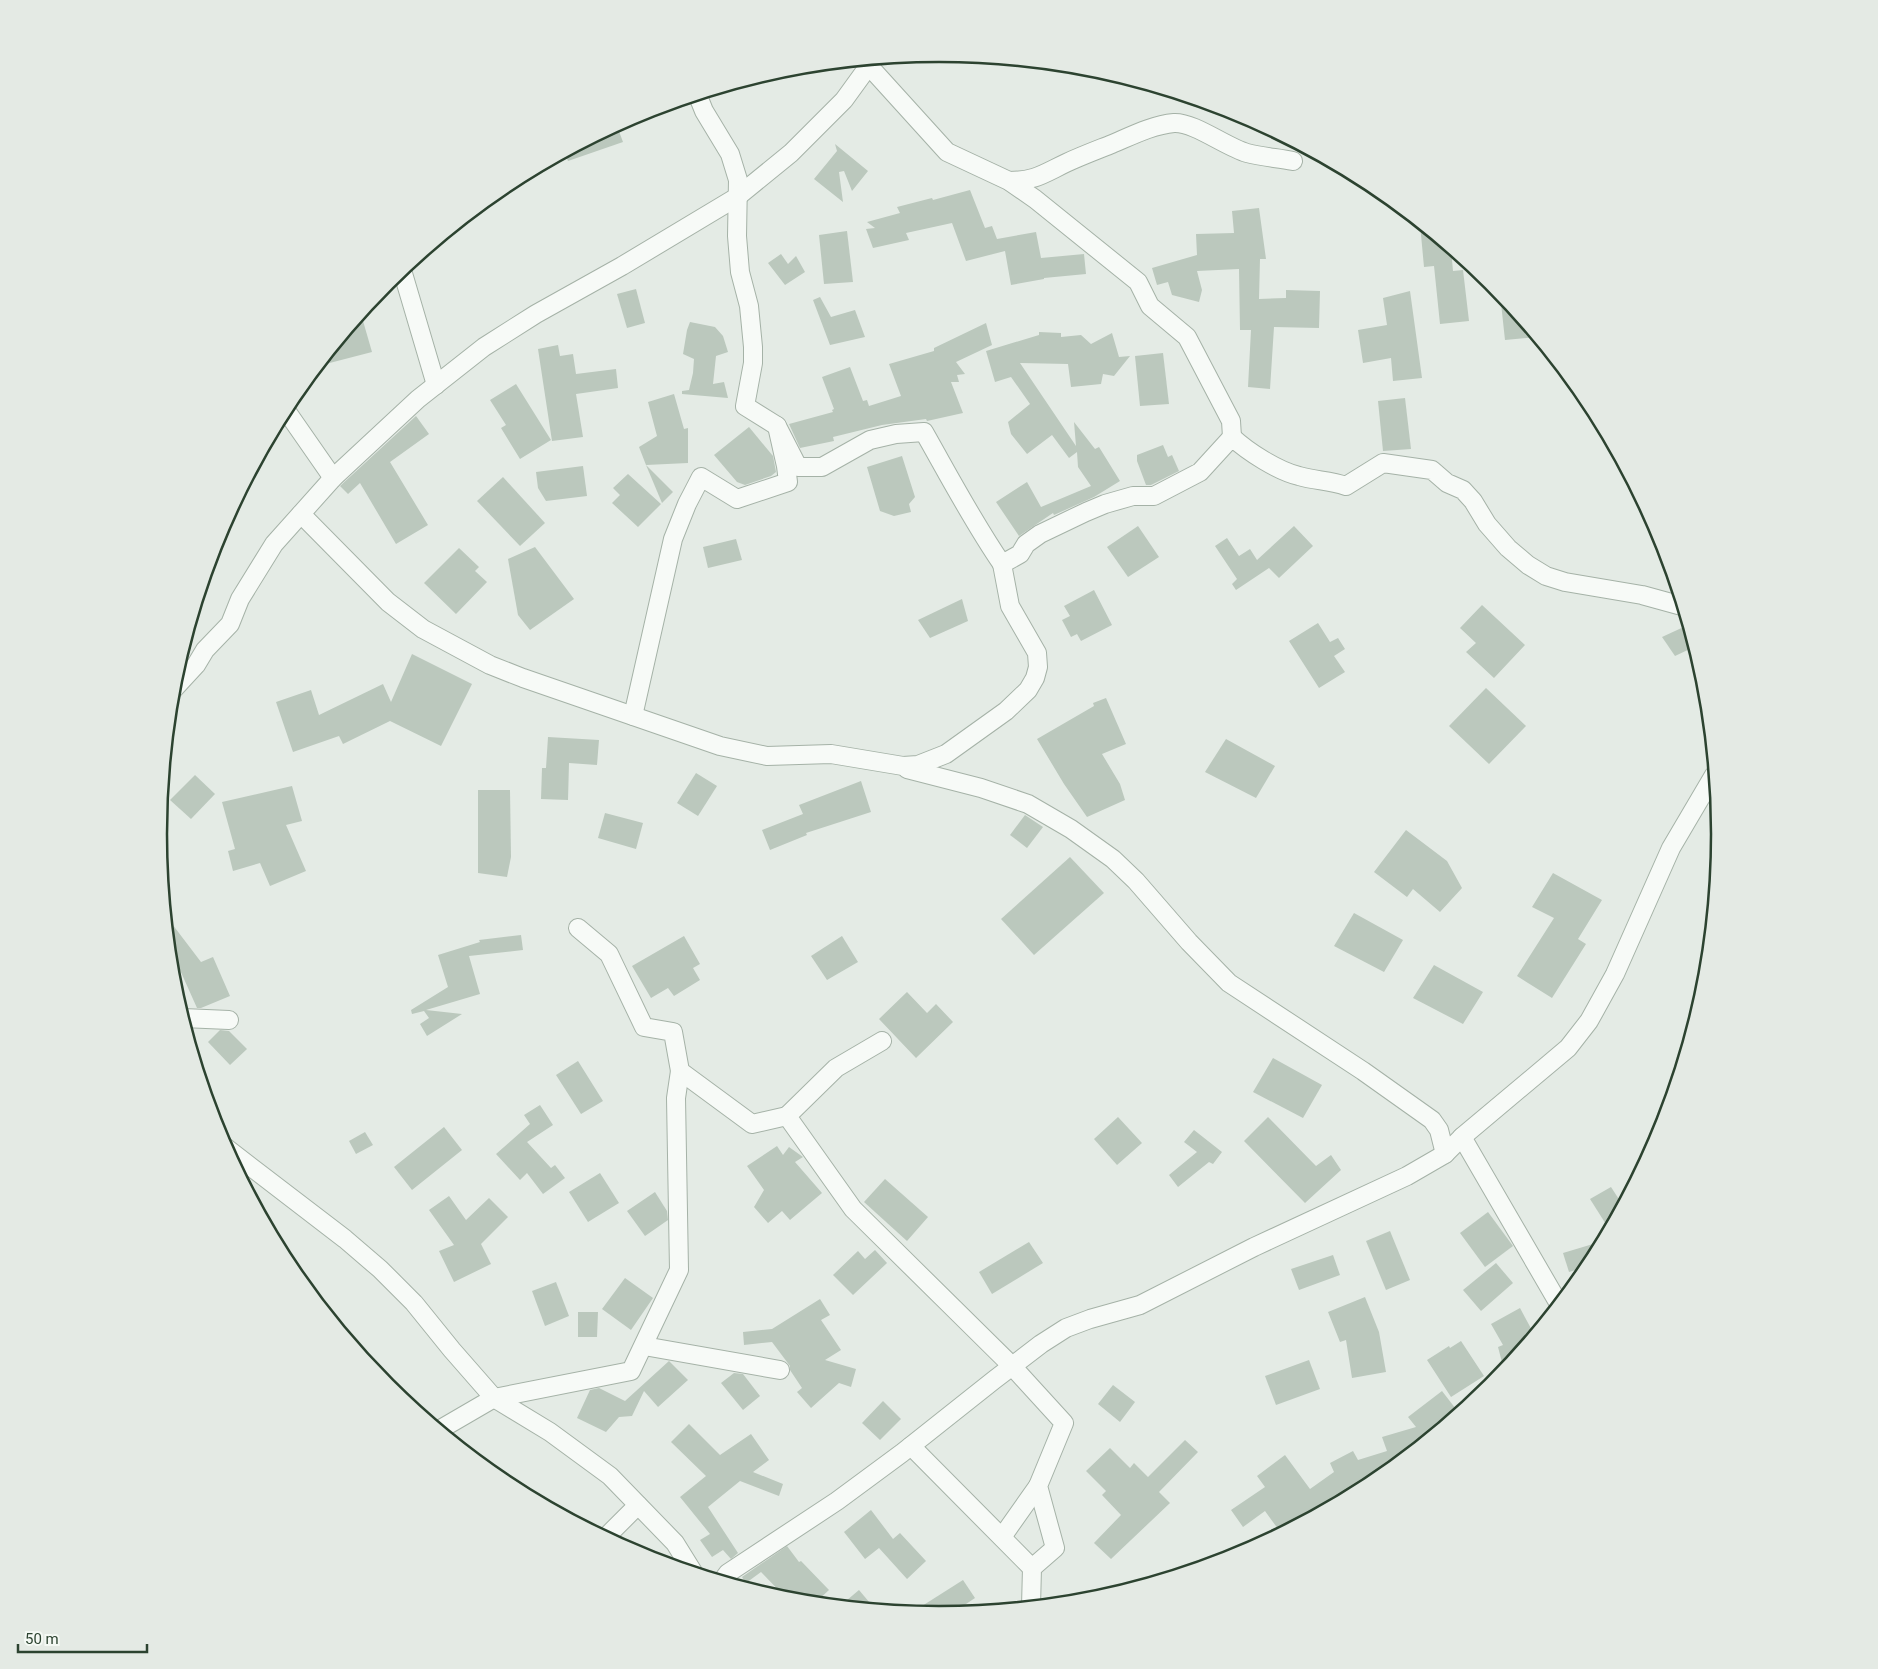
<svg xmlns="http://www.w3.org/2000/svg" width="1878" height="1669" font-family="Roboto,sans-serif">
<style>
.building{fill:#bbc8bd}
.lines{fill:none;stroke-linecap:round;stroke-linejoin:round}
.street-casing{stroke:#a5b2a7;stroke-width:20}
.street{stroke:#f7faf7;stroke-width:18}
.rim{fill:none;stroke:#2c4330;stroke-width:2.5}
</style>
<rect width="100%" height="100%" fill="#e4ebe5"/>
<g class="building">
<polygon points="617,126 623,142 568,161 565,153"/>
<polygon points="835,144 868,171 852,191 844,171 839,172 843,202 814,179 837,151"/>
<polygon points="970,190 985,228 992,226 997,239 1036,232 1041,258 1084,254 1086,274 1044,278 1044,279 1011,285 1005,251 966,261 952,223 906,233 909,240 873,248 866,229 875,228 867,222 900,213 897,207 932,198 933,200"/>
<polygon points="1259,208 1266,259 1260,259 1259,299 1286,298 1286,290 1320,291 1319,328 1274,327 1270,389 1248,387 1251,330 1240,330 1239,269 1197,271 1202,290 1199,302 1172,295 1168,282 1157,285 1152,268 1197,255 1196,234 1234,233 1232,211"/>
<polygon points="1420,224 1451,249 1453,271 1463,270 1469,321 1440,324 1434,266 1424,267"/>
<polygon points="847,231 853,282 824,284 819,235"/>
<polygon points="781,254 788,264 796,256 805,272 785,285 768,263"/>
<polygon points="636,289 645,323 627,328 617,294"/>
<polygon points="1410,291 1422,378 1393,381 1391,358 1363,363 1358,330 1387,325 1383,298"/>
<polygon points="1500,294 1534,335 1536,337 1505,340"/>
<polygon points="820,297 831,317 855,310 865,337 830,345 813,300"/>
<polygon points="361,314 372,352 318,366"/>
<polygon points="690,322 715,327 723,336 728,352 716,356 713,384 724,382 728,398 682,394 682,391 689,390 693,373 694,359 683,354 687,330"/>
<polygon points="986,323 992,345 956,362 965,374 957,375 959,382 951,382 963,413 927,421 926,419 882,425 833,437 834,441 800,448 789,424 833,412 832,410 834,409 822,377 850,367 863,401 867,400 869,406 901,396 889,364 934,351 934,348"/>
<polygon points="1039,332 1061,333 1061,337 1081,335 1091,344 1112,333 1119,357 1130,356 1114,376 1103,374 1101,384 1071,387 1068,364 1020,363 1076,446 1074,422 1095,449 1099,447 1120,481 1094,497 1054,515 1053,513 1019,536 996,502 1027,482 1041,507 1091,486 1078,467 1077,452 1069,458 1052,435 1027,454 1011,434 1008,422 1030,404 1011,377 995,382 986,351 1039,335"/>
<polygon points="558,345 560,356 573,354 576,374 616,369 618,388 576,394 583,437 552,441 538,349"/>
<polygon points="1163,353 1169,404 1140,406 1135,356"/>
<polygon points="516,384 551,440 520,459 501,428 506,425 490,400"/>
<polygon points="674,394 684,429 688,428 688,463 646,465 639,447 657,436 648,402"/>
<polygon points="1405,398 1411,449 1383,451 1378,401"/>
<polygon points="416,416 429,434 390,462 428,525 396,544 360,483 348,494 340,486"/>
<polygon points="749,427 773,456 776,472 771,476 745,485 737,482 714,455"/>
<polygon points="1163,445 1168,457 1172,455 1179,471 1151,485 1146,485 1137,461 1137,455"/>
<polygon points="902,456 915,497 909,504 911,512 894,516 880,511 867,467"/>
<polygon points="646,465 673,492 662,503"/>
<polygon points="583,466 587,496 546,501 538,488 536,472"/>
<polygon points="628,474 661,504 638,527 612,503 620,495 613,488"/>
<polygon points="503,477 545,523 520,546 477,501"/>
<polygon points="1138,526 1159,557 1128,577 1107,547"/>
<polygon points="1294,526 1313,546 1279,578 1269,568 1236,590 1232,584 1237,579 1215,546 1227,538 1239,556 1250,549 1257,560"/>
<polygon points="736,539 742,560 708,568 703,547"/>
<polygon points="535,547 574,599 530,630 518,615 508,559"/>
<polygon points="459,548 479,567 475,571 487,582 456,614 424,583"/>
<polygon points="1094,590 1112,625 1081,641 1077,634 1071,637 1062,620 1070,616 1064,606"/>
<polygon points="962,599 968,621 930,638 918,620"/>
<polygon points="1482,605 1525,645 1494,678 1466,652 1476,643 1460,628"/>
<polygon points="1318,623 1330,642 1338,638 1345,649 1334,656 1345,672 1319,688 1289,641"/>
<polygon points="1688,625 1694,647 1675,656 1662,637"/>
<polygon points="412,654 472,684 441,746 390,721 343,744 339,736 293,752 276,702 311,690 319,715 383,684 391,702"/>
<polygon points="1486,688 1526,726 1489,764 1449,726"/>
<polygon points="1106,698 1126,744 1102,754 1120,784 1125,800 1087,817 1064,784 1037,739 1094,706 1093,703"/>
<polygon points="548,737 599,740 597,765 569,763 568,800 541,799 542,768 546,768"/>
<polygon points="1226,739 1275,766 1256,798 1205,772"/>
<polygon points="696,773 717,786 698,816 677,803"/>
<polygon points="195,775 215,794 191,819 170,800"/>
<polygon points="861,781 871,812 806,833 807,835 770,850 762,830 803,814 799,805"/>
<polygon points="292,786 302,821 286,825 306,871 270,886 260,863 233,871 228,851 235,849 222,802"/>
<polygon points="478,790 510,790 511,857 507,877 478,873"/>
<polygon points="605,813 643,823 636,849 598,838"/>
<polygon points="1025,815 1043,827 1027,848 1010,835"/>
<polygon points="1406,830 1447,861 1462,888 1440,912 1413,889 1407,897 1374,872"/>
<polygon points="1070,857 1104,893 1034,955 1001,919"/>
<polygon points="1553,873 1602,900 1578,939 1586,944 1552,998 1517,976 1554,918 1532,907"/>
<polygon points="1354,913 1403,940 1384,972 1334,946"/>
<polygon points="166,916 201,962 213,957 230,996 201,1008 197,1008 180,970 172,975"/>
<polygon points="521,935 523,950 469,956 480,994 426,1010 462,1014 427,1036 420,1024 429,1018 424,1011 412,1014 411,1010 448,987 438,955 480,942 479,940"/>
<polygon points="684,936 700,964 693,968 700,980 674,996 668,988 651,998 632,966"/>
<polygon points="842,936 858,962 827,980 811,956"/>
<polygon points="1434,965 1483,992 1463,1024 1413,998"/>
<polygon points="907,992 927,1013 936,1004 953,1022 916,1058 879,1019"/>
<polygon points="220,1030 229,1031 247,1049 230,1065 208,1042"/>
<polygon points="1273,1058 1322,1085 1303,1118 1253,1092"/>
<polygon points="578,1061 603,1101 581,1114 556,1075"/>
<polygon points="540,1105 553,1125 527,1142 551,1168 555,1165 565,1178 543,1194 527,1173 520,1180 496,1154 530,1124 524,1115"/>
<polygon points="1118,1117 1142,1143 1117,1165 1094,1139"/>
<polygon points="1268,1117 1316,1166 1331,1155 1341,1170 1305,1203 1244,1141"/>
<polygon points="444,1127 462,1150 412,1190 394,1167"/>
<polygon points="1194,1130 1222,1152 1213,1164 1209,1162 1178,1187 1169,1175 1197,1152 1184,1142"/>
<polygon points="365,1132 373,1145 356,1154 349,1141"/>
<polygon points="777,1146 783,1155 789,1147 803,1157 795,1162 822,1193 790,1220 782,1211 768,1223 754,1207 764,1190 747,1166"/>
<polygon points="600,1173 619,1203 588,1222 569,1192"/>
<polygon points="885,1179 928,1217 907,1241 864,1202"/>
<polygon points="1611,1187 1622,1204 1609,1229 1590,1199"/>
<polygon points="655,1192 667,1211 668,1220 645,1236 627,1211"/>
<polygon points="449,1196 466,1220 489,1198 508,1217 481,1244 491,1264 454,1282 439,1251 454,1245 429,1210"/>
<polygon points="1488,1212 1513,1246 1485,1267 1460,1233"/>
<polygon points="1390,1231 1410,1280 1386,1290 1366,1241"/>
<polygon points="1603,1241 1589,1266 1569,1272 1563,1253"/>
<polygon points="1029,1242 1043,1263 992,1294 979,1272"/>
<polygon points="875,1250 887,1263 853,1295 833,1275 858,1251 865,1259"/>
<polygon points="1333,1255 1340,1275 1299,1290 1291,1269"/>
<polygon points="1496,1263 1513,1283 1481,1311 1463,1290"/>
<polygon points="625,1278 653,1298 631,1330 602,1309"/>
<polygon points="556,1282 569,1316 545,1326 532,1291"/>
<polygon points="1365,1297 1379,1332 1386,1372 1352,1378 1346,1340 1340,1342 1328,1312"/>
<polygon points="820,1299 830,1315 821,1320 841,1350 825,1360 856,1369 851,1387 839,1383 811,1408 797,1392 802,1388 790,1370 790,1366 772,1342 744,1345 743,1332 772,1329"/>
<polygon points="1520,1308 1534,1334 1504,1370 1498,1347 1503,1345 1491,1324"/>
<polygon points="578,1312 598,1312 597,1337 578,1337"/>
<polygon points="1461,1341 1484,1376 1451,1397 1427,1360 1449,1346 1450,1348"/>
<polygon points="1309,1360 1320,1389 1276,1405 1265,1376"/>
<polygon points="669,1361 688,1380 658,1407 644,1391 632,1416 619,1417 606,1432 577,1418 590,1390 599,1388 625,1401"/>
<polygon points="734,1373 743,1374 760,1396 743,1410 721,1383"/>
<polygon points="1113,1385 1135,1402 1120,1422 1098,1404"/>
<polygon points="1442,1391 1459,1413 1417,1444 1418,1447 1384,1474 1383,1470 1331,1498 1335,1504 1281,1533 1265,1511 1243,1527 1231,1510 1265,1487 1257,1476 1285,1455 1310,1489 1334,1472 1330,1463 1353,1451 1358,1460 1387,1451 1382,1437 1416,1427 1408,1417"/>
<polygon points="883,1401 901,1419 880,1440 862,1423"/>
<polygon points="689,1424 720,1455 751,1434 769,1460 753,1472 783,1484 779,1496 740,1481 708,1507 738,1553 731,1559 723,1550 712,1557 700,1540 710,1534 680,1497 706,1476 671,1442"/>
<polygon points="1185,1440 1198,1452 1159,1492 1170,1503 1111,1559 1094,1543 1121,1515 1102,1495 1106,1491 1086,1471 1110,1448 1130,1468 1134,1463 1148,1477"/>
<polygon points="871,1510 893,1539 900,1533 926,1561 907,1579 879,1548 865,1559 844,1532"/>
<polygon points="787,1546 799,1562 801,1561 829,1590 815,1603 788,1600 761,1572 746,1583 742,1577"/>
<polygon points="963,1580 975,1598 951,1614 939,1615 911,1613"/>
<polygon points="859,1590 875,1609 840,1606"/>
</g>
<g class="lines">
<g class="street-casing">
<g id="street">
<polyline points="869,66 947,152 1009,181 1035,199 1138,282 1150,306 1187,337 1231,421 1232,437"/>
<polyline points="698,96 704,111 730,154 738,180 737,236 740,272 749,306 753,347 753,363 745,406 777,426"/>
<path d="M1009,181C1035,181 1043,174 1066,163C1081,156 1097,150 1112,144C1131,136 1152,125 1174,123C1194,122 1226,147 1247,153C1262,157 1278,158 1293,161"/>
<polyline points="402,270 436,385"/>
<polyline points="285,409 333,478"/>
<path d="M301,514L388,602L423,629L490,665L523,678L720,746L767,756L831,754L903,766L918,765L946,754L1006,711L1028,690L1035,678L1038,667L1037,653L1010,606L1002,564L1020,554L1026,544L1040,534L1086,512L1105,504L1133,496H1154L1200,472L1232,437C1248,452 1278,471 1299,476C1316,481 1329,480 1346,486L1383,463L1432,470L1447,483L1463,490L1473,501L1487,524L1508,548L1528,565L1546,576L1565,582L1642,595L1682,606"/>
<polyline points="172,691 196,665 205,650 230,624 240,599 274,544 333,478 418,399 484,347 536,314 622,266 737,197 791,153 844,100 873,60"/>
<path d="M633,716L673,539L687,504L701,477L737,499L788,482L786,466L777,426L798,467H822L870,440L896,434L924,432C949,476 973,522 1002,564"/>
<polyline points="907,769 981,788 1028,804 1071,829 1113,859 1136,881 1189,942 1229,983 1363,1071 1432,1120 1439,1130 1445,1154"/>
<polyline points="578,928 609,954 644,1027 673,1032 680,1071 752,1124 787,1116"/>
<polyline points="183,1018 229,1020"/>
<polyline points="882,1041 836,1068 787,1116 853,1209 1012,1366 1064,1423 1038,1486 1055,1548 1032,1568 1031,1606"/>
<polyline points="1462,1137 1559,1304"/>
<polyline points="225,1147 345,1239 380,1269 414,1303 452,1350 494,1398 550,1432 610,1476 675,1543 693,1572"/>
<polyline points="644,1346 780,1370"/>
<polyline points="439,1430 494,1398 631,1371 679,1270 676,1098 680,1071"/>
<polyline points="911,1446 1032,1568"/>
<polyline points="606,1537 638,1505"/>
<polyline points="1002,1537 1038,1486"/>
<polyline points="722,1581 728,1573 837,1501 902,1453 994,1380 1041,1344 1066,1328 1090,1319 1140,1305 1254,1247 1407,1176 1445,1154 1462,1137 1568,1048 1589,1021 1615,974 1671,848 1714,775"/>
</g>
</g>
<use href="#street" class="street"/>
</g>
<path d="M0 0H1878V1669H0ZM167 834a772 772 0 1 1 1544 0a772 772 0 1 1-1544 0Z" fill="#e4eae4" fill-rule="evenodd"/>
<path class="rim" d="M167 834a772 772 0 1 1 1544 0a772 772 0 1 1-1544 0Z"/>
<path d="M18 1644v8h129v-8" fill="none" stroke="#2c4330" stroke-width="2.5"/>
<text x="25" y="1644" font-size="15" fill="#2c4330" stroke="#f4f9f4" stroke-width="4" paint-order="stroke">50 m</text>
</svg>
